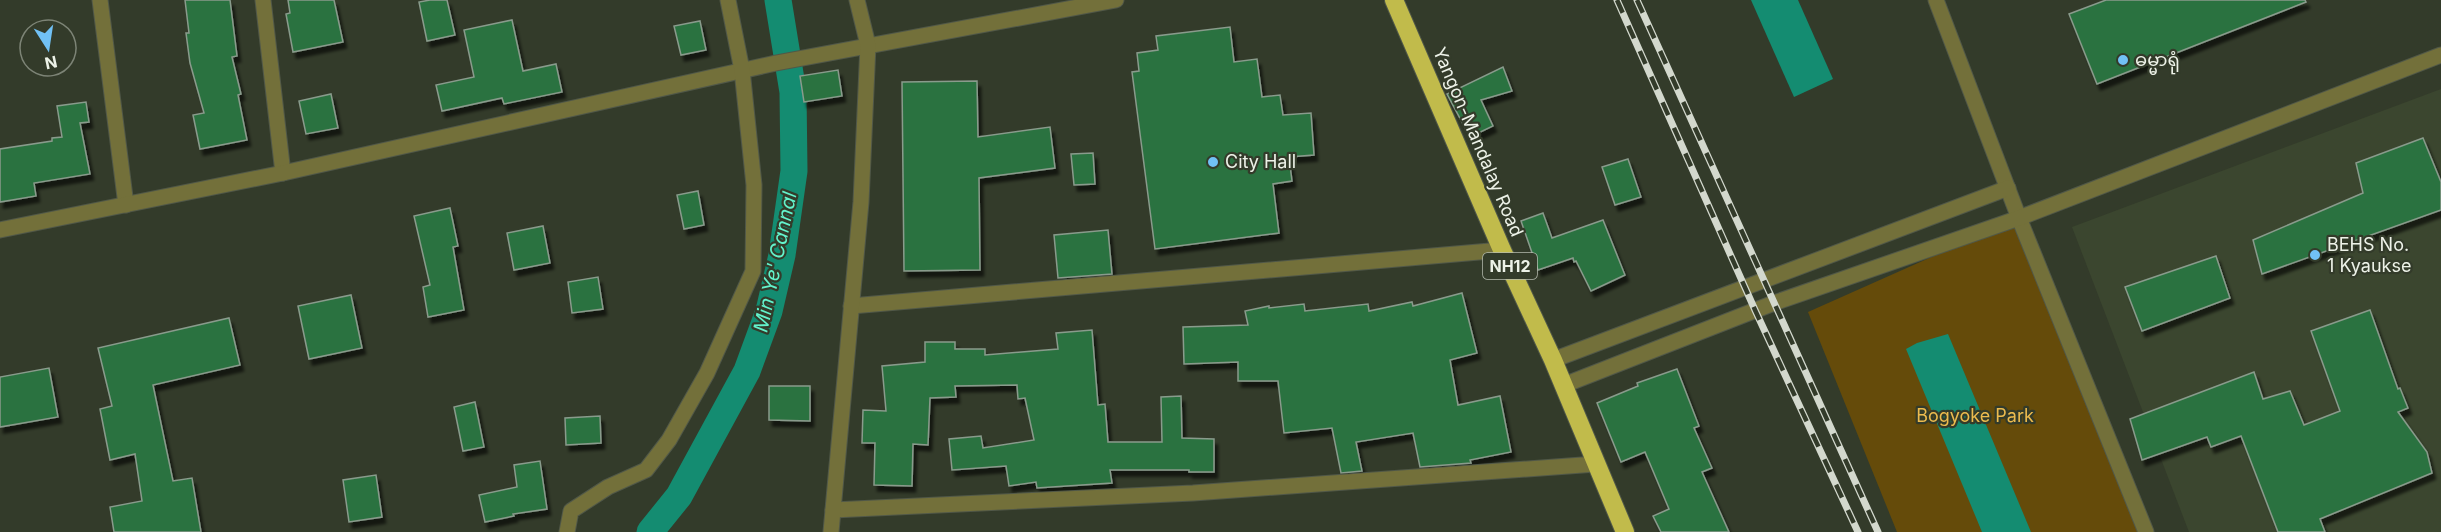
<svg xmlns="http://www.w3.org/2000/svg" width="2441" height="532" font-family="Inter,'Noto Sans Myanmar',sans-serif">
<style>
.built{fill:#3b462f}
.green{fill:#654b0a}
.water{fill:#148c71}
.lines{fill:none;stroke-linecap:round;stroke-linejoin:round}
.canal{stroke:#148c71;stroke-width:27}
.building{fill:#2c7240;stroke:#899b8c;stroke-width:1.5;filter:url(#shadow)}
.minor-casing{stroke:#515848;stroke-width:17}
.highway-casing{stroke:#515848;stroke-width:20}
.minor{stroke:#73703a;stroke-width:15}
.highway{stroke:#c1bb4b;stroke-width:18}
.rail-casing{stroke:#d3d8cd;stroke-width:7}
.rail{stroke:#333b2a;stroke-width:4.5;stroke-dasharray:14;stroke-linecap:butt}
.poi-dot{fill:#71c1f5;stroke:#333b2a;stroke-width:2}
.labels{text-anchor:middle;stroke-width:4.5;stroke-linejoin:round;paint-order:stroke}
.shield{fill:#333b2a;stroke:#b5bbaf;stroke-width:1.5}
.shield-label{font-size:16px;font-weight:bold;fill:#edf2e8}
.poi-label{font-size:18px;fill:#edf2e8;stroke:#333b2a;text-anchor:start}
.street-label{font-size:18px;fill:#edf2e8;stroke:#333b2a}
.park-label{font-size:18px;fill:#ecbb4e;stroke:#333b2a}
.water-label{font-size:20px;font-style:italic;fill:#63f3cc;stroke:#333b2a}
</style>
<defs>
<filter id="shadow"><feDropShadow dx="3.5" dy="6" stdDeviation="1.5" flood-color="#0009"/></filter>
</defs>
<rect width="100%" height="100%" fill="#333b2a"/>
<polygon class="built" points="2441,89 2441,532 2189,532 2072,227"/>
<polygon class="green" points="2019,218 2146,532 1897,532 1808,312"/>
<g class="water">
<polygon points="1751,0 1798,0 1833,79 1794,97"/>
<polygon points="1948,334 2031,532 1982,532 1906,349 1917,343"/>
</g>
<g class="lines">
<polyline class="canal" points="650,532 679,496 747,371 769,311 782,255 794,171 793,92 778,0"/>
</g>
<g class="building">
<polygon points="185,0 230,0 237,56 232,57 241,94 238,95 247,140 200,149 193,115 204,113 190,63 186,33 189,33"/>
<polygon points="288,0 334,0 343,42 293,52 286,14 290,13"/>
<polygon points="430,0 447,0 455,35 427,41 419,2"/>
<polygon points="2106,0 2305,0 2306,2 2097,84 2069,14"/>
<polygon points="512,20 523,71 556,64 562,92 504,104 502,98 442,111 436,85 474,77 464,30"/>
<polygon points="700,21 706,50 681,55 674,26"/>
<polygon points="1230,27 1234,62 1257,59 1262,97 1280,95 1283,115 1311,113 1314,155 1289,157 1292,181 1273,184 1279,233 1155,249 1132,72 1139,71 1137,53 1158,50 1156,36"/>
<polygon points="1503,67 1512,91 1481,100 1493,126 1470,137 1447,94"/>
<polygon points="838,70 842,96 804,102 800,76"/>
<polygon points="977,81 978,137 1050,127 1055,168 979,178 980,270 904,271 902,82"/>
<polygon points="331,94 338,128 306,134 299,101"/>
<polygon points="86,102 89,122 80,123 90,174 34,183 36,196 0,202 0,149 52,141 52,138 62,137 57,106"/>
<polygon points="2423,138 2441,182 2441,210 2262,274 2253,240 2363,193 2356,163"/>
<polygon points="1093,153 1095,184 1074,185 1071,154"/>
<polygon points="1628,159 1641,197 1615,205 1602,167"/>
<polygon points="698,191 704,225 684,229 677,195"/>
<polygon points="450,208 458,246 453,247 464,310 428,317 423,287 430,285 414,216"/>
<polygon points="1543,213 1552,238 1603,220 1625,275 1591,291 1576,261 1574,262 1573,258 1538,270 1521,221"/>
<polygon points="543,226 550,263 514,270 507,233"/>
<polygon points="1108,230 1112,274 1058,278 1054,235"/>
<polygon points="2216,256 2230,298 2142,331 2125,287"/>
<polygon points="598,277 603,309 572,313 568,282"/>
<polygon points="1462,293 1477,353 1450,360 1458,405 1500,396 1511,452 1470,460 1471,463 1420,467 1413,433 1356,442 1362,471 1341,473 1332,428 1284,433 1278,381 1238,381 1238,362 1184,364 1183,327 1248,325 1245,311 1269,306 1269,308 1304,304 1305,311 1368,304 1369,311 1412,302 1413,306"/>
<polygon points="351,295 362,348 309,359 298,306"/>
<polygon points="2370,310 2398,389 2400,388 2408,408 2398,412 2427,452 2432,473 2320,519 2325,532 2278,532 2241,436 2211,447 2207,437 2142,460 2130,419 2254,372 2263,399 2290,391 2304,425 2340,411 2311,331"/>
<polygon points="229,318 240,365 153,385 173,481 192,478 201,532 114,532 110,507 142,501 135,454 110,460 100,409 112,406 98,348"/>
<polygon points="1092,330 1098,405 1105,404 1108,442 1162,442 1161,397 1181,396 1182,438 1214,439 1214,472 1189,472 1189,470 1110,470 1112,483 1037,488 1036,482 1009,486 1006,466 952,470 949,439 981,436 983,448 1034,440 1025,398 1018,399 1017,385 955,386 956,397 930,398 928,445 913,444 912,486 874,485 875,443 862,443 863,410 886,411 882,366 925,362 925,342 955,342 955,349 985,349 985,355 1058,349 1056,333"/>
<polygon points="49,368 58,417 0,427 0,377"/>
<polygon points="1677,369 1699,426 1694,428 1712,468 1702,472 1729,532 1661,532 1653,516 1669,509 1645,452 1621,462 1597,403 1638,386 1637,383"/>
<polygon points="769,386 810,386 810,421 769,420"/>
<polygon points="475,402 484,447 463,451 454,407"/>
<polygon points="600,416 601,443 566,445 565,418"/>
<polygon points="540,461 547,509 513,514 514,516 485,522 479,495 517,487 514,465"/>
<polygon points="376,475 382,517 349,522 343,480"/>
</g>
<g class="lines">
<g class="minor-casing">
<g id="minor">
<polyline points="100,0 126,205"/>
<polyline points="263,0 283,173"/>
<polyline points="1936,0 2019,218 2146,532"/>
<polyline points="0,230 283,173 776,63 1116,0"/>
<polyline points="851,306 1502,250"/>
<polyline points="1553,360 2008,188"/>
<polyline points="1564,385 1774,303 2019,218 2441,55"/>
<polyline points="833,510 1193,493 1596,464"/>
<polyline points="567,532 571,511 608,487 646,470 669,440 707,373 753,271 754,185 742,70 728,0"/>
<polyline points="831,532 861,202 868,45 857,0"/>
</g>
</g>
<g class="highway-casing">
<polyline id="highway" points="1394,0 1502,250 1553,360 1625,532"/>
</g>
<use href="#minor" class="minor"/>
<use href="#highway" class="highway"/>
<g class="rail-casing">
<g id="rail">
<polyline points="1617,0 1755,310 1858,532"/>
<polyline points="1637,0 1878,532"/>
</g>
</g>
<use href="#rail" class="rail"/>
</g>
<g class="poi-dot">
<circle cx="2123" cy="60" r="6"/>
<circle cx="1213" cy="162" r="6"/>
<circle cx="2315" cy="255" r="6"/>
</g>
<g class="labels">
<rect class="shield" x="1483" y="253" width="54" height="26" rx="4.5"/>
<g class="shield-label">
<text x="1510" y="272">NH12</text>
</g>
<g class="poi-label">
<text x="2135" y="66">ဓမ္မာရုံ</text>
<text x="1225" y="168">City Hall</text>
<text x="2327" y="251">BEHS No.<tspan x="2327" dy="21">1 Kyaukse</tspan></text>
</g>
<g class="street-label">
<text transform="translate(1478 142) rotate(67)" y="6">Yangon-Mandalay Road</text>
</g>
<g class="park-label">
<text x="1975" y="422">Bogyoke Park</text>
</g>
<g class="water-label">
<text transform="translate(775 262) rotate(-78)" y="7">Min Ye' Cannal</text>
</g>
</g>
<g transform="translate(48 48) rotate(168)"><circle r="28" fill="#333b2a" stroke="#7d8476" stroke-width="1.5"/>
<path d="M0-4.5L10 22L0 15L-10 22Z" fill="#71c1f5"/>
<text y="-9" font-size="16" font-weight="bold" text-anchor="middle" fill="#edf2e8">N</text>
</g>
</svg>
